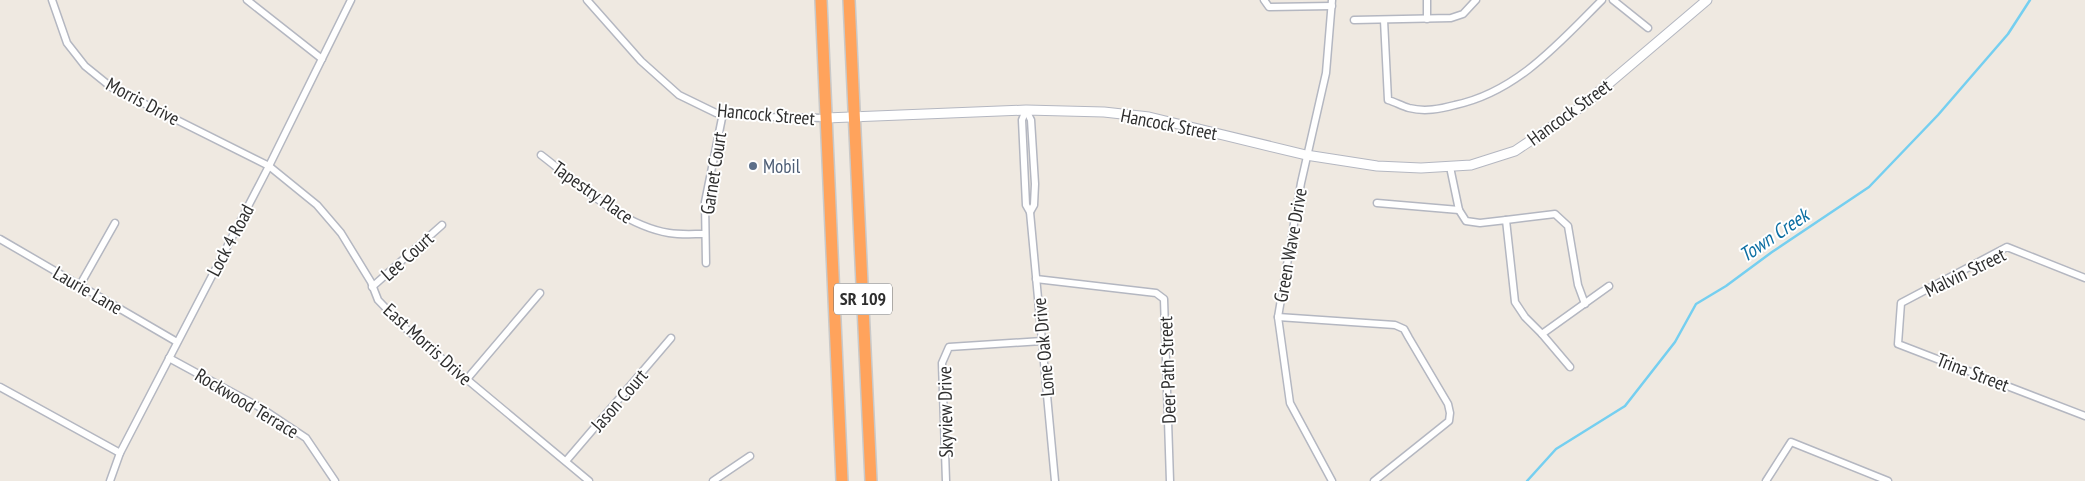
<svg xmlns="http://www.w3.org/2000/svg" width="2085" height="481" font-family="'PT Sans Narrow',sans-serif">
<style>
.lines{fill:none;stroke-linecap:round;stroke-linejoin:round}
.stream{stroke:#75cff0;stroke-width:2.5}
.street-casing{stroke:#b4b7c1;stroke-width:9}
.secondary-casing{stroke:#b4b7c1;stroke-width:11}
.highway-casing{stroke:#c9c9c9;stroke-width:14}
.street{stroke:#fff;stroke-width:6}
.secondary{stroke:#fff;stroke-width:9}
.highway{stroke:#ffa35c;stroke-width:11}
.service-dot{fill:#5c6f8a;stroke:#fff;stroke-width:2}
.labels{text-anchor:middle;stroke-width:4;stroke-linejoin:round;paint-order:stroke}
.shield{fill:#fff;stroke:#6d6d6d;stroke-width:1}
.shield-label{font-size:18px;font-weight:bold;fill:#2e2e2e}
.street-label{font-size:19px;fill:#2e2e2e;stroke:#fff}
.service-label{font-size:19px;fill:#4e5e75;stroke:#fff;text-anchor:start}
.water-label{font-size:20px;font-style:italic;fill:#0d6fa3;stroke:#fff}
</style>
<rect width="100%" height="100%" fill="#efe9e1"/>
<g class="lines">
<polyline class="stream" points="1527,481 1556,449 1625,406 1675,342 1696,304 1726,286 1772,252 1869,187 1938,115 2008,34 2030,0"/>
<g class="street-casing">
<g id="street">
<polyline points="52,0 67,43 85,66 111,87 269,166 317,205 341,233 371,282 378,300 404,327 589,481"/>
<polyline points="247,0 322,59"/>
<polyline points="587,0 641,61 679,95 716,113 770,117 826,118"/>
<polyline points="1264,0 1269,7 1332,6"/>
<polyline points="1332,0 1326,73 1301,183 1278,317 1290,403 1332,481"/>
<polyline points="1427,0 1427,19"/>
<polyline points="1613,0 1648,28"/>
<polyline points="1354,20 1451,18 1463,14 1476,0"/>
<path d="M1384,20L1388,100C1395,102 1402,106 1409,108C1425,112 1440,109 1455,105C1517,92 1559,43 1602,0"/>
<polyline points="1026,110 1022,120 1026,205 1030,212 1055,481"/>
<polyline points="1026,110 1031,120 1035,184 1034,205 1030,212"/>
<path d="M541,155C579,184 621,225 669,233C681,235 693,234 704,234"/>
<polyline points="1450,167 1459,210 1466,221 1480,223 1506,220 1515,302 1525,317 1542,334 1609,286"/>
<polyline points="1377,203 1459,210"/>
<polyline points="1506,220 1555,214 1568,226 1578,285 1585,304"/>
<polyline points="0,239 177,342"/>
<polyline points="706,263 705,202 723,113"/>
<polyline points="2085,278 2007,247 1901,303 1898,344 2085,416"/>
<polyline points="1036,279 1156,293 1164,299 1170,481"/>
<polyline points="80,285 115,223"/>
<polyline points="372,287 442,225"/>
<polyline points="1278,317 1395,325 1404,329 1409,338 1448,404 1450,413 1449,421 1374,481"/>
<polyline points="1542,334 1570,367"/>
<polyline points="169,358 261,408 306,438 335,481"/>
<polyline points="467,379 540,293"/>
<polyline points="0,387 120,453"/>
<polyline points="566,461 671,338"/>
<polyline points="110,481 120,453 269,166 351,0"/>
<polyline points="713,481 750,456"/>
<polyline points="946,481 942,363 949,347 1042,341"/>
<polyline points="1766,481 1791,442 1888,481"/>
</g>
</g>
<g class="secondary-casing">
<polyline id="secondary" points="826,118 1026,110 1104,112 1149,117 1306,155 1377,166 1421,168 1471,165 1515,151 1581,107 1707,0"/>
</g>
<g class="highway-casing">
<g id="highway">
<polyline points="821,0 842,481"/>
<polyline points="849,0 871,481"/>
</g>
</g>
<use href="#street" class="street"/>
<use href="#secondary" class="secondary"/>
<use href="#highway" class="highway"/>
</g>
<circle class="service-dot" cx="753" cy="166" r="5"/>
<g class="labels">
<rect class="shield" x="834" y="283.5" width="58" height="31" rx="4"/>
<g class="shield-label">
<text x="863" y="305">SR 109</text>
</g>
<g class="street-label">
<text transform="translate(143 101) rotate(28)" y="7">Morris Drive</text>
<text transform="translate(1569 112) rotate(-36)" y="7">Hancock Street</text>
<text transform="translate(766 114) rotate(5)" y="7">Hancock Street</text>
<text transform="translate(1169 124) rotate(11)" y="7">Hancock Street</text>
<text transform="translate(713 173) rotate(-81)" y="7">Garnet Court</text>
<text transform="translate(593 192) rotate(35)" y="7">Tapestry Place</text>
<text transform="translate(230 240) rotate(-62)" y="7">Lock 4 Road</text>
<text transform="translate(1290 245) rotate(-80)" y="7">Green Wave Drive</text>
<text transform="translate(407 256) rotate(-42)" y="7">Lee Court</text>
<text transform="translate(1965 272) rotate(-26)" y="7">Malvin Street</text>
<text transform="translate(88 290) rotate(30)" y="7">Laurie Lane</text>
<text transform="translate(428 344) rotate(42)" y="7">East Morris Drive</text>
<text transform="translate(1043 347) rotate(-95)" y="7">Lone Oak Drive</text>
<text transform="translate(1167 370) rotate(-92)" y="7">Deer Path Street</text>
<text transform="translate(1973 372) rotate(21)" y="7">Trina Street</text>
<text transform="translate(619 400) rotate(-49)" y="7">Jason Court</text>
<text transform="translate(247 403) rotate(31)" y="7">Rockwood Terrace</text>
<text transform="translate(945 412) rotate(-91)" y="7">Skyview Drive</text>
</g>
<g class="service-label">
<text x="763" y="173">Mobil</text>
</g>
<g class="water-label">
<text transform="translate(1774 235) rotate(-34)" y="7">Town Creek</text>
</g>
</g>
</svg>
